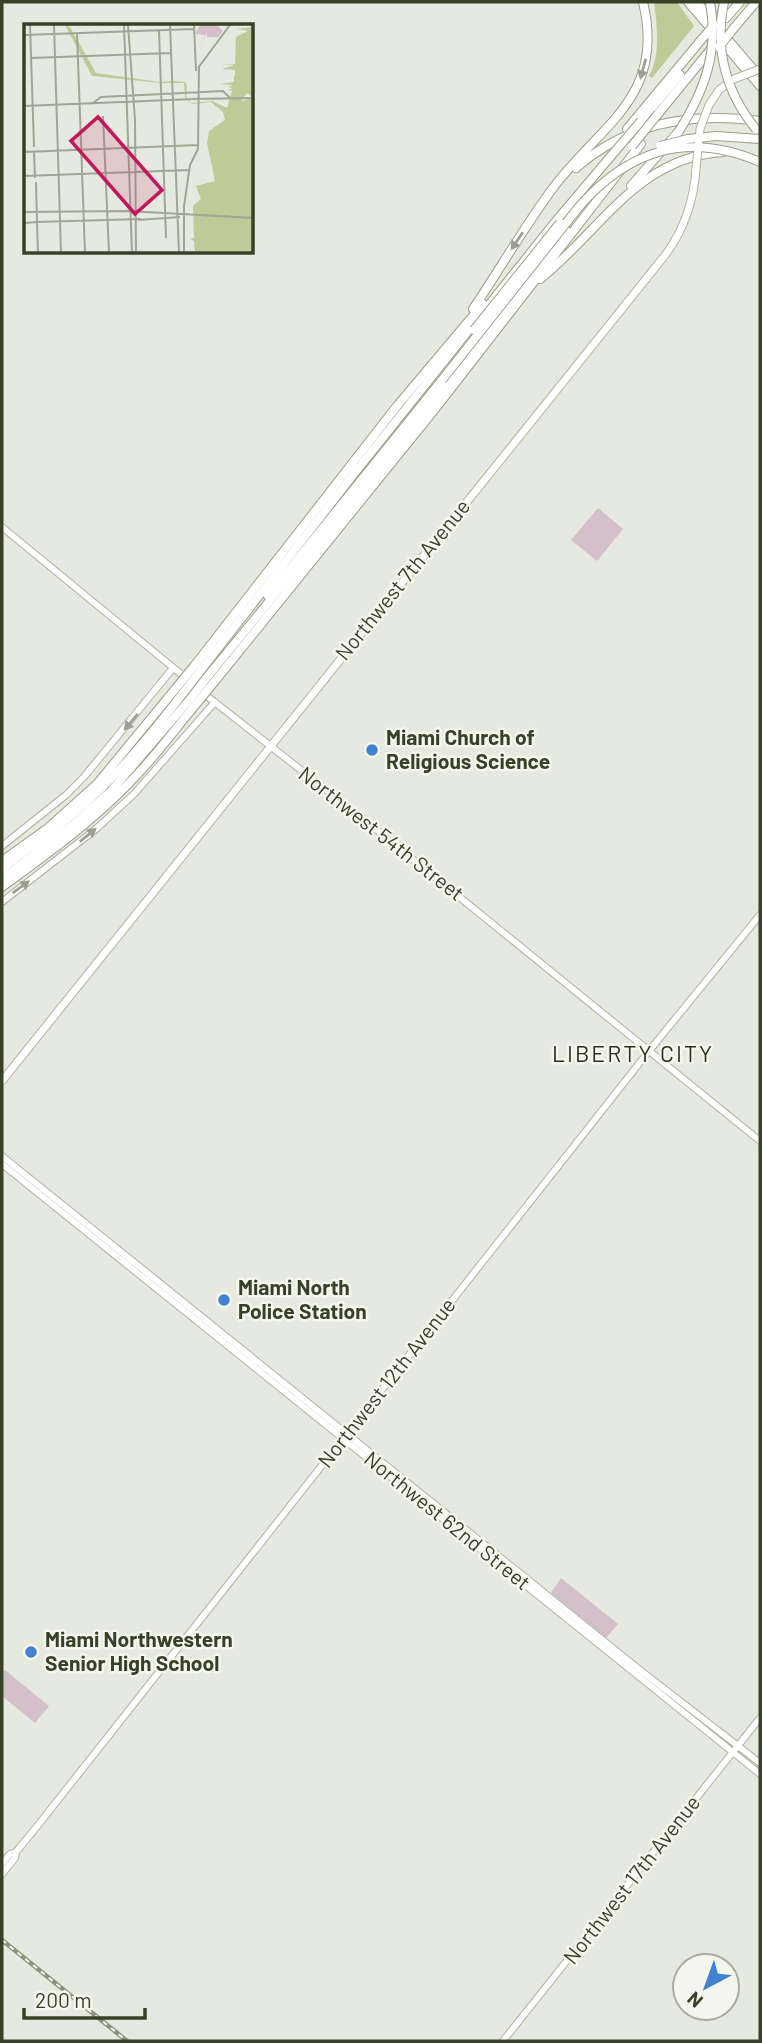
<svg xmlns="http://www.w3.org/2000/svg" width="762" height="2043" font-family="Barlow,sans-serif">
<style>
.green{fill:#d3c0ca}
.water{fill:#bfca99}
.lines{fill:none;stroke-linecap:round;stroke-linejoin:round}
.secondary-casing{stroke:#aeb3a4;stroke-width:8}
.primary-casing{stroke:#aeb59e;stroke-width:9}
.motorway-casing{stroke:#98a086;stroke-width:10}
.secondary{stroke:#fff;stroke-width:6}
.primary{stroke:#fff;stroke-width:7}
.motorway{stroke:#fff;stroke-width:8}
.rail-casing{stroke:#8a9378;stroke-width:4.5}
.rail{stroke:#f4f6ee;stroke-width:2;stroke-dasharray:5;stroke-linecap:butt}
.primary-bridge-casing{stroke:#aeb59e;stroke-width:9;stroke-linecap:butt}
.motorway-bridge-casing{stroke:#98a086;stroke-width:10;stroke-linecap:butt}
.primary-bridge{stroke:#fff;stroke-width:7}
.motorway-bridge{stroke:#fff;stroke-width:8}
.oneway{fill:#9ca093}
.poi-dot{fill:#4182d1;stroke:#f4f6ee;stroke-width:2.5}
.labels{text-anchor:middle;stroke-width:5;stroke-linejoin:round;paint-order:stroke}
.street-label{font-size:21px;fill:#384027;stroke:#f4f6ee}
.poi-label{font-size:21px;font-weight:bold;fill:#384027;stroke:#f4f6ee;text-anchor:start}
.neighbourhood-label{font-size:23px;letter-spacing:2px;fill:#28311a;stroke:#f4f6ee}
.inset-road{fill:none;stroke:#a0a595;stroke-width:2}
.view{fill:#c2185b;fill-opacity:0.15;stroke:#c2185b;stroke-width:3.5}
.inset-edge{fill:none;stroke:#384027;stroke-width:3.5}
</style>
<rect width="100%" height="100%" fill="#e6e9df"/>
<g class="green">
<polygon points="598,508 623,529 597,561 571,540"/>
<polygon points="561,1578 618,1624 606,1638 551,1593"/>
<polygon points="5,1670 49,1706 35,1723 2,1696 2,1675"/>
</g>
<path class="water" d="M654,2H677L694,26L652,78L649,76C661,55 657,25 654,2Z"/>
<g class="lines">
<g class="secondary-casing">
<g id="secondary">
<polyline points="2,527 187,679"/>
<polyline points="203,693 362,818 760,1141"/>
<polyline points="2,846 66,795 84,777 173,668"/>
<polyline points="2,902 96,829 134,794 215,702"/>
<polyline points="2,1156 640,1670 760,1763"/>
<polyline points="2,1164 760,1774"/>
<polyline points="2,1864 10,1854 16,1852 39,1824 649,1051 760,915"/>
<polyline points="2,1874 15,1858 16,1852"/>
<polyline points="503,2041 760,1718"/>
</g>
</g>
<g class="primary-casing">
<g id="primary">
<polyline points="709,105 719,90 732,80"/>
<path d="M2,1081L666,254C685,228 694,200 696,168"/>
</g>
</g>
<g class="motorway-casing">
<g id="motorway">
<polyline points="688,2 760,86"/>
<polyline points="697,2 713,21"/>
<polyline points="726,18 740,2"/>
<polyline points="734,28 756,2"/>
<polyline points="723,34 760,77"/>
<polyline points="658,114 711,49"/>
<polyline points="641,121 680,75"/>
<polyline points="627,129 702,39"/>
<polyline points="716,136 760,139"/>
<path d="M576,168C628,122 693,112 760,121"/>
<polyline points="631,186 679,131"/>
<path d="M540,279C600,232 637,157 723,152"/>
<path d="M473,309C500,269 524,227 553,188C601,124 666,97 643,2"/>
<polyline points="268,596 442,380"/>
<polyline points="195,665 397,406 483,304"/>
<polyline points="201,670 357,470 556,221 611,156"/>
<polyline points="208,676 392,452 566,230"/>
<polyline points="215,681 435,409 641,144"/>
<polyline points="2,861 48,828 97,784 177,687"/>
<path d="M2,869C25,851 49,835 71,816C114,780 149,737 184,692"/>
<polyline points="2,879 73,825 111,791 191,698"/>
<path d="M2,887C47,854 92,822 131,781C155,757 175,729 197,703"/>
</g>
</g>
<use href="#secondary" class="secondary"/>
<use href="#primary" class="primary"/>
<use href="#motorway" class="motorway"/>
<g class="rail-casing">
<polyline id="rail" points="2,1940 127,2041"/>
</g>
<use href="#rail" class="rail"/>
<g class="primary-bridge-casing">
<g id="primary-bridge">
<polyline points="734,79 760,69"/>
<polyline points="696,168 700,129 709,105"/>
</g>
</g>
<g class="motorway-bridge-casing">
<g id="motorway-bridge">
<path d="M724,2C714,48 726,93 756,129"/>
<polyline points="702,39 714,25"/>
<polyline points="719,47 734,28"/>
<path d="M679,131C705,90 719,51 710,2"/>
<polyline points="632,146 658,114"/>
<polyline points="660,146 688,139 716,136"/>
<polyline points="611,156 641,121"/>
<polyline points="474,330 560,223"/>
<path d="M442,380L578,208C629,149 688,131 760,162"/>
<polyline points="177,687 195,665"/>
<polyline points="184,692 201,670"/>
<polyline points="191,698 208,676"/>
<polyline points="197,703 215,681"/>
</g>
</g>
<use href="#primary-bridge" class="primary-bridge"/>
<use href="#motorway-bridge" class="motorway-bridge"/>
</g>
<defs><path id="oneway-solid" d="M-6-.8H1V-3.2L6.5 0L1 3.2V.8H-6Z" transform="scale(1.75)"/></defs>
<g class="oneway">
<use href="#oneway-solid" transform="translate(643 69) rotate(105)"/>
<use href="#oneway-solid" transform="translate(517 241) rotate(124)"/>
<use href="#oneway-solid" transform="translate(131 722) rotate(130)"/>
<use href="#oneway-solid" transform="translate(88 835) rotate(-39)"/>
<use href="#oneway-solid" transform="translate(21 887) rotate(-36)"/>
</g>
<g class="poi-dot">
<circle cx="372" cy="750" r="7"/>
<circle cx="224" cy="1300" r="7"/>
<circle cx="31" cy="1652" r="7"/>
</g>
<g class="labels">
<g class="street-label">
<text transform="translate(403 580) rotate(-51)" y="7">Northwest 7th Avenue</text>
<text transform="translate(381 834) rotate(38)" y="7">Northwest 54th Street</text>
<text transform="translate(387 1383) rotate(-52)" y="7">Northwest 12th Avenue</text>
<text transform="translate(447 1521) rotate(39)" y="7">Northwest 62nd Street</text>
<text transform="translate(632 1880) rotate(-52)" y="7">Northwest 17th Avenue</text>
</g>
<g class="poi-label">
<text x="386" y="745">Miami Church of<tspan x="386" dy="24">Religious Science</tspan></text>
<text x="238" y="1295">Miami North<tspan x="238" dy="24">Police Station</tspan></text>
<text x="45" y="1647">Miami Northwestern<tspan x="45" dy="24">Senior High School</tspan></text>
</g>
<g class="neighbourhood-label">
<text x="633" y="1062">LIBERTY CITY</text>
</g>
</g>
<g transform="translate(24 24)">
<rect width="229" height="229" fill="#e6e9df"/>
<path d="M176,1H193L199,7L194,13H183V8L176,24L181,11L171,10Z" fill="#d3c0ca"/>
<path d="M41,1L46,3L72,49L136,58L150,57L161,58L163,62L162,73L167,79L188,77L203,84L208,67L204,66L209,64L204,63L209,61L196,60L210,58V52H199H211V46L198,45L211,41H198L211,40L212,13L224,7L213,5L229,3V73L223,69L217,77L229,74V229H171L170,217L166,215L170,214L169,182L177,175L172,162L191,157L183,119L185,107L201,96L199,88L187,78L169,80L165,78L161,73L160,59H137L68,52Z" fill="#bfca99"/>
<path class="inset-road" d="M6,1L10,123M30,1L37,229M100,1L108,229M104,1L111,96L112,229M146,1L155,229M170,1L172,47M135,6L142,214M53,9L61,229M0,11L170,5M7,34L147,29M174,44L206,1M168,75L230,74M69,79L77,73L179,68L199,67L207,75M0,82L170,75M79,92L85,229M10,127L11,154M0,128L174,121M0,152L166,146M12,158L13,198L117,195M0,188L104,187L230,194M114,196L156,193M0,199L13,198L14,229M160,229V182L166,141L174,125L175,42"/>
<path class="view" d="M74,93L138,166L111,190L47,117Z"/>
<rect width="229" height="229" class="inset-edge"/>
</g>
<rect width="762" height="2043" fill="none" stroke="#384027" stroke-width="7"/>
<g transform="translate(706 1987) rotate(221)"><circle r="33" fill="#f4f6ee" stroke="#a9ad9e" stroke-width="2"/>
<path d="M0-5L12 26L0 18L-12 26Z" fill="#4182d1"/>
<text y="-10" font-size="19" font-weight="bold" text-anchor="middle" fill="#384027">N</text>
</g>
<path d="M24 2008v10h121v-10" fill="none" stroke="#384027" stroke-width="3.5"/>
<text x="35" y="2008" font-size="21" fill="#384027" stroke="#f4f6ee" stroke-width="5" paint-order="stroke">200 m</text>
</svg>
